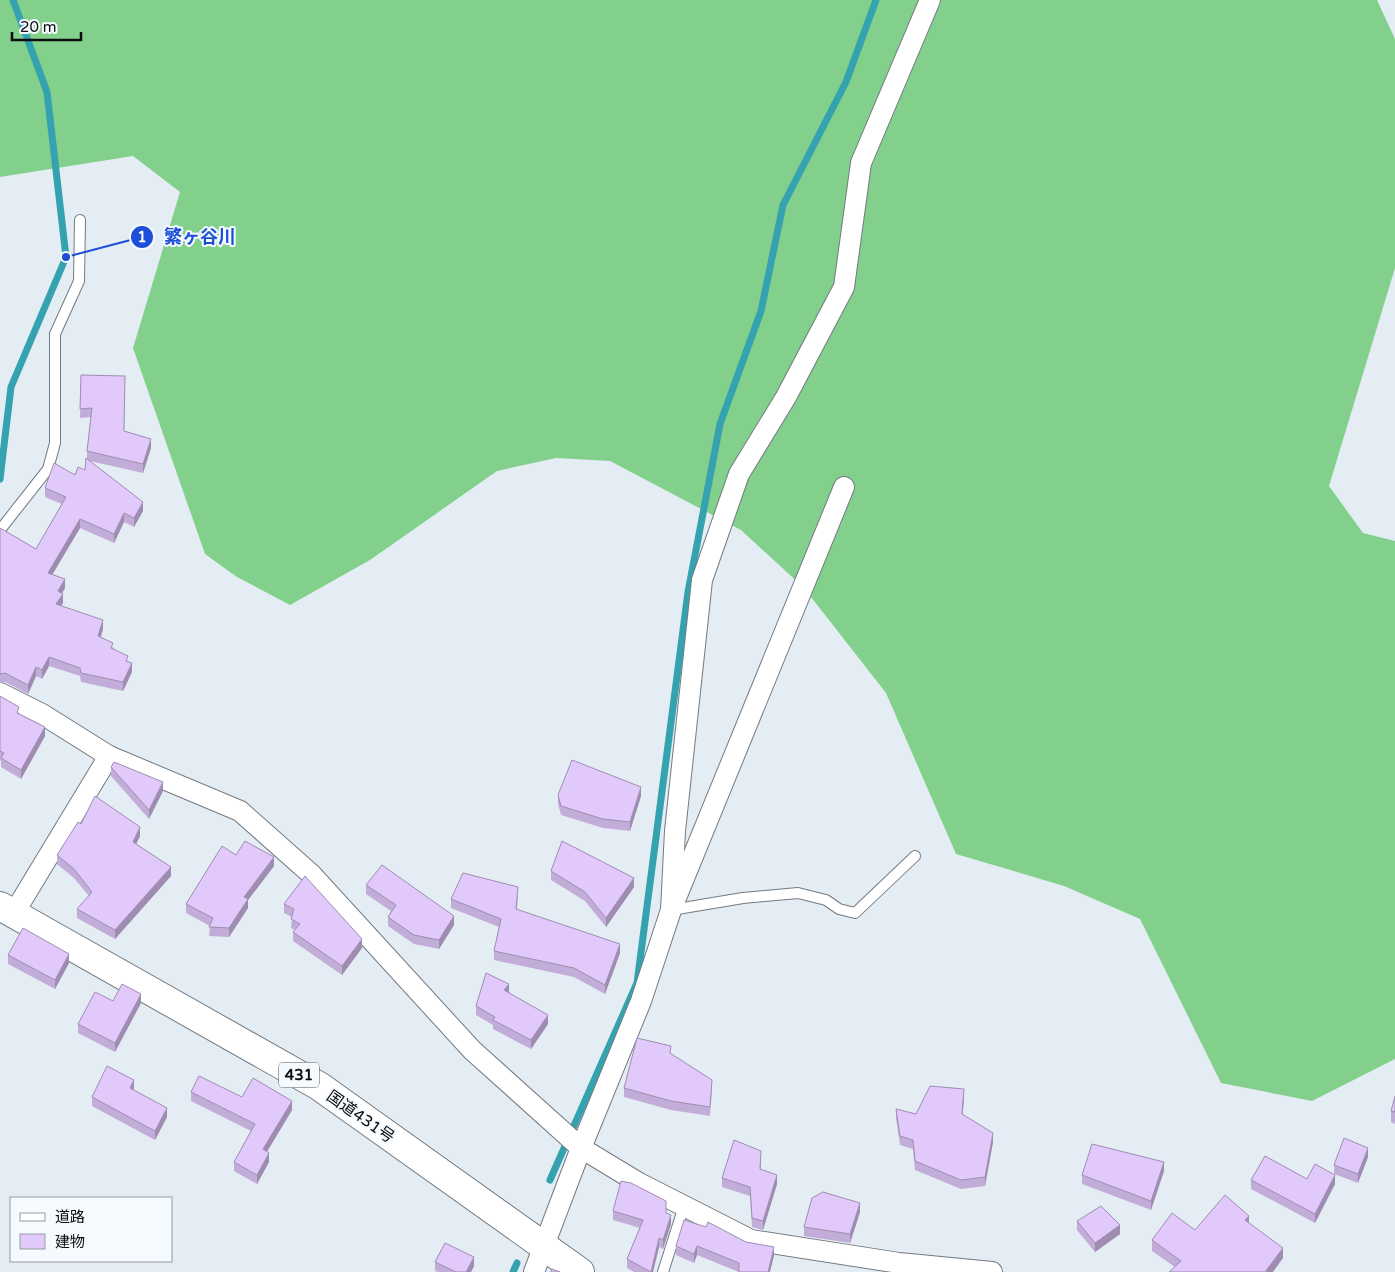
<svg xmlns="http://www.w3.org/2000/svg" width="1395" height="1272" font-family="'Varela Round','Noto Sans JP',sans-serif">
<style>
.forest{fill:#83d08c}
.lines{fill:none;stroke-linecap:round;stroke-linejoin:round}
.stream{stroke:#35a2af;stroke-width:7}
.service-casing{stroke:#737a81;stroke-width:12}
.minor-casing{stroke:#737a81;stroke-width:22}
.trunk-casing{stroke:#737a81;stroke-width:30}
.service{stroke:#fff;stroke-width:10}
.minor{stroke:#fff;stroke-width:20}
.trunk{stroke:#fff;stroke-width:28}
.wall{fill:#c2add8}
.shaded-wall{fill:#9e8db0}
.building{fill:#e2c9fb;stroke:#9e8db0}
.labels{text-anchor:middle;stroke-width:4;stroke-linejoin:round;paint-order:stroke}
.shield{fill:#f5fafe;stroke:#515457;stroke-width:1}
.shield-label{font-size:15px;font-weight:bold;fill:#0b0d10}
.street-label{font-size:16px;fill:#0b0d10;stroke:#f5fafe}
.leader{fill:none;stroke:#1d4ed8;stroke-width:2}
.callout-dot{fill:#1d4ed8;stroke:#f5fafe;stroke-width:2}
.mark-label{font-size:15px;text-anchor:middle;font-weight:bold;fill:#fff}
.callout-label{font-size:18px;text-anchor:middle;font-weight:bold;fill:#1d4ed8;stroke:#f5fafe;stroke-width:4;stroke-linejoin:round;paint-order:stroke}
</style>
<rect width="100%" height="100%" fill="#e5edf4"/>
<polygon class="forest" points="0,0 1377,0 1395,39 1395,268 1329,486 1363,533 1395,541 1395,1059 1312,1101 1221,1083 1140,919 1064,886 956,854 886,693 804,588 741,530 610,461 556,458 497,471 370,560 290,605 237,577 205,554 133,348 180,192 133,156 0,177"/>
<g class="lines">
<g class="stream">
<polyline points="0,479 11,387 66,257 47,92 13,0"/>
<polyline points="550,1180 637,983 688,592 720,424 761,311 783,205 846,82 876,0"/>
<polyline points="513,1272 517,1263"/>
</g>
<g class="service-casing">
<g id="service">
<polyline points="0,530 48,469 55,443 55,334 79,281 80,220"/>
<polyline points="671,910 743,898 798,893 826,900 839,909 855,913 915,856"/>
<polyline points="663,1272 684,1206"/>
</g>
</g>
<g class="minor-casing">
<g id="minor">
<polyline points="0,693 42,714 109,756 240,811 311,874 472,1050 581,1148 639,1183 751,1240 899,1263 992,1272"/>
<polyline points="671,910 675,831 702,580 739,474 786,397 844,287 861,163 930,0"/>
<polyline points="14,913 109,756"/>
<polyline points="534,1272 581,1148 641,1001 671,910 844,487"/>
</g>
</g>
<g class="trunk-casing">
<polyline id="trunk" points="0,906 319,1086 580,1272"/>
</g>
<use href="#service" class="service"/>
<use href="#minor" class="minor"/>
<use href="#trunk" class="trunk"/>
</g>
<g class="wall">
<polygon points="81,375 124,431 151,448 143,473 90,461 143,511 134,527 124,522 114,543 80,528 52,574 65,588 62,593 63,603 61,605 103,629 101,637 128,661 132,672 123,691 81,682 80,676 49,666 42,679 36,676 28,694 5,682 0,683 0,528 36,549 62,504 45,497 45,488 85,470 87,459 87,451 91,417 80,418"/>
<polygon points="0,696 45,736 21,779 1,767 1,761 0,760"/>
<polygon points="111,767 163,791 149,819 111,776"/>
<polygon points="558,795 641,796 630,831 603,828 561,815 558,804"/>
<polygon points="81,824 140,836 136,844 171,876 115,939 77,918 77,909 89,896 74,878 57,864 57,855"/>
<polygon points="236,855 274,866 248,900 248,908 229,937 209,936 210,926 186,913 186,904"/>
<polygon points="551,871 634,887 606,927 585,901 551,880"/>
<polygon points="366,885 454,925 439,949 414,944 388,926 388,917 391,911 366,894"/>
<polygon points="518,896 517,910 620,953 605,994 574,977 494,960 494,951 499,927 451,908 451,899"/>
<polygon points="284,904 362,948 342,975 293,941 293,932 295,930 291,928 292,917 284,913"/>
<polygon points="8,955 69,963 55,989 8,964"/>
<polygon points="509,993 548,1024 531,1049 493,1029 493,1025 476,1015 476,1006"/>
<polygon points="141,1003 115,1052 78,1033 78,1024"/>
<polygon points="671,1054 712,1089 710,1116 671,1110 624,1097 624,1088"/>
<polygon points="134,1089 133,1090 167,1117 155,1140 92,1106 92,1097"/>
<polygon points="191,1092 242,1097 292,1110 267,1152 269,1162 257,1184 234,1171 234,1162 251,1131 191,1101"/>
<polygon points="1395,1096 1395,1124 1391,1122 1391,1111"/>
<polygon points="964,1098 962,1114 993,1142 985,1186 961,1189 915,1170 913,1149 900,1145 896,1118 896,1109 916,1114"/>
<polygon points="1368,1157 1358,1183 1334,1174 1334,1165"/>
<polygon points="761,1160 761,1169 777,1184 763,1230 752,1227 750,1196 722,1187 722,1178"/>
<polygon points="1164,1171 1151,1210 1082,1184 1082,1175"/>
<polygon points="1307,1179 1335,1184 1315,1223 1251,1189 1251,1180"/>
<polygon points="613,1211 666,1213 671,1224 663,1249 659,1247 653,1272 634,1272 627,1268 627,1259 640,1228 613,1220"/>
<polygon points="860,1212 850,1243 804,1236 804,1227"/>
<polygon points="1077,1221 1120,1234 1095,1252 1077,1230"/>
<polygon points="1249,1223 1283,1258 1175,1267 1152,1251 1152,1240 1195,1230"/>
<polygon points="706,1227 774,1256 739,1272 697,1255 694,1263 676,1255 676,1246"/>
<polygon points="435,1262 474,1266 471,1272 438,1272 435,1271"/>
</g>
<g class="shaded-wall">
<polygon points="151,439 151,448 143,473 143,464"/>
<polygon points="143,502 143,511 134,527 134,518"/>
<polygon points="124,513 124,522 114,543 114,534"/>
<polygon points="80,519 80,528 48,582 48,573"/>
<polygon points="65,579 65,588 58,600 58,591"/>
<polygon points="63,594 63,603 56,613 56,604"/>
<polygon points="103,620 103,629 98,645 98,636"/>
<polygon points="49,657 49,666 42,679 42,670"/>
<polygon points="132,663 132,672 123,691 123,682"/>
<polygon points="36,667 36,676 28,694 28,685"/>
<polygon points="45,727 45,736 21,779 21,770"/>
<polygon points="163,782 163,791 149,819 149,810"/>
<polygon points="641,787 641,796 630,831 630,822"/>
<polygon points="140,827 140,836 133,851 133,842"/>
<polygon points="274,857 274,866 248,900 248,908 229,937 229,928 244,897"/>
<polygon points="171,867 171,876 115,939 115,930"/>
<polygon points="634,878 634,887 606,927 606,918"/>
<polygon points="454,916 454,925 439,949 439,940"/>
<polygon points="362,939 362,948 342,975 342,966"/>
<polygon points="620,944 620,953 605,994 605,985"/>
<polygon points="69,954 69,963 55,989 55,980"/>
<polygon points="509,984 509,993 504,990"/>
<polygon points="141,994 141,1003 115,1052 115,1043"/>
<polygon points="548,1015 548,1024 531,1049 531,1040"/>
<polygon points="134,1080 134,1089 130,1097 130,1088"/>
<polygon points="964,1089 964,1098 962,1123 962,1114"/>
<polygon points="292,1101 292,1110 263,1158 263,1149"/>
<polygon points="167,1108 167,1117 155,1140 155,1131"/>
<polygon points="993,1133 993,1142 985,1186 985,1177"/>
<polygon points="1368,1148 1368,1157 1358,1183 1358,1174"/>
<polygon points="269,1153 269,1162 257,1184 257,1175"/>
<polygon points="1164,1162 1164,1171 1151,1210 1151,1201"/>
<polygon points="777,1175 777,1184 763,1230 763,1221"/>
<polygon points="1335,1175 1335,1184 1315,1223 1315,1214"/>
<polygon points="860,1203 860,1212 850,1243 850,1234"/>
<polygon points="671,1215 671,1224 663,1249 663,1240"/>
<polygon points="1249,1216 1249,1226 1245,1220"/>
<polygon points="1120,1225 1120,1234 1095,1252 1095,1243"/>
<polygon points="659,1238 659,1247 653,1272 651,1272"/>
<polygon points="697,1246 697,1255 694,1263 694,1254"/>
<polygon points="774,1247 774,1256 770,1272 768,1272"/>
<polygon points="1283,1248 1283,1258 1273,1272 1265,1272"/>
<polygon points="474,1257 474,1266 471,1272 466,1272"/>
</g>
<g class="building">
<polygon points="81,375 125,376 124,431 151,439 143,464 87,451 92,408 80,409"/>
<polygon points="86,458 143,502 134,518 124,513 114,534 80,519 48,573 65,579 58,591 63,594 56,604 103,620 98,636 113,643 111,648 128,656 126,661 132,663 123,682 81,673 80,668 49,657 42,670 36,667 28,685 5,673 0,674 0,528 36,549 66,497 45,488 54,463 75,475 78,467 85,470"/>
<polygon points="0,696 19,707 17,713 45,727 21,770 1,758 4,753 0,751"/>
<polygon points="572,760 641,787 630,822 603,819 561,806 558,795"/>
<polygon points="114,762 163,782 149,810 111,767"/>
<polygon points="95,796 140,827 133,842 171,867 115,930 77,909 92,892 74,869 57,855 78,822 81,824"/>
<polygon points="245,841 274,857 244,897 248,899 229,928 209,927 213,918 186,904 222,846 236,855"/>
<polygon points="562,841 634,878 606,918 585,892 551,871"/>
<polygon points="382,865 454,916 439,940 414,935 388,917 396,905 366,885"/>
<polygon points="463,873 518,887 516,909 620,944 605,985 574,968 494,951 501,919 451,899"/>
<polygon points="305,876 362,939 342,966 293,932 300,924 291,919 294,909 284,904"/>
<polygon points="23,928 69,954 55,980 8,955"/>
<polygon points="486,973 509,984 504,990 548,1015 531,1040 493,1020 495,1017 476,1006"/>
<polygon points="122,984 141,994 115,1043 78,1024 95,992 113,1001"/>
<polygon points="637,1038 671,1046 670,1053 712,1080 710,1107 671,1101 624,1088"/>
<polygon points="107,1066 134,1080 130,1088 167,1108 155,1131 92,1097"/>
<polygon points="199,1076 242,1097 253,1078 292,1101 263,1149 269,1153 257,1175 234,1162 255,1124 191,1092"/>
<polygon points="930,1086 964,1089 962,1114 993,1133 985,1177 961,1180 915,1161 913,1140 900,1136 896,1109 916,1114"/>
<polygon points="1395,1096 1395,1112 1391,1111"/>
<polygon points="1344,1138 1368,1148 1358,1174 1334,1165"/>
<polygon points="734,1140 761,1151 760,1169 777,1175 763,1221 752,1218 750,1187 722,1178"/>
<polygon points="1092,1144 1164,1162 1151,1201 1082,1175"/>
<polygon points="1265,1156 1307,1179 1315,1164 1335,1175 1315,1214 1251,1180"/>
<polygon points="621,1181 631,1183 666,1201 666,1213 671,1215 663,1240 659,1238 651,1272 627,1259 643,1220 613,1211"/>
<polygon points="823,1192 860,1203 850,1234 804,1227 812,1198"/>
<polygon points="1225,1195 1249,1216 1245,1220 1283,1248 1265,1272 1169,1272 1181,1261 1152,1240 1172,1213 1195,1230"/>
<polygon points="1101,1206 1120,1225 1095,1243 1077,1221"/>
<polygon points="684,1220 706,1227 708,1222 746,1242 774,1247 768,1272 739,1272 739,1263 697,1246 694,1254 676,1246"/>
<polygon points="445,1243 474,1257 466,1272 456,1272 435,1262"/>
<polygon points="552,1269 560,1272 551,1272"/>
</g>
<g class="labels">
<rect class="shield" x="279" y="1062.5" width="40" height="25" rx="4"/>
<g class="shield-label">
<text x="299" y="1080">431</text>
</g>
<g class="street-label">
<text transform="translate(361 1116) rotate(35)" y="6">国道431号</text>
</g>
</g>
<path class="leader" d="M66 257L142 237"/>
<g class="callout-dot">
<circle cx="66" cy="257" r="5"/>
<circle cx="142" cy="237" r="12"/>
</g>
<g class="mark-label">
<text x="142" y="242">1</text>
</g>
<g class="callout-label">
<text x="200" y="243">繁ヶ谷川</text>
</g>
<rect x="10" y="1197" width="162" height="65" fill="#f5fafe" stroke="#979b9f"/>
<rect x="20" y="1213" width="25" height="8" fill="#ffffff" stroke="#979b9f"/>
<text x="55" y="1222" font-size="15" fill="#0b0d10">道路</text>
<rect x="20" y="1234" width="25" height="15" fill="#e2c9fb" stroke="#979b9f"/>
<text x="55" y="1247" font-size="15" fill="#0b0d10">建物</text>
<path d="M12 32v8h69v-8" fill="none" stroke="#0b0d10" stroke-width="2.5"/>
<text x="20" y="32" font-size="15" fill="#0b0d10" stroke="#f5fafe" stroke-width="4" paint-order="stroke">20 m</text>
</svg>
